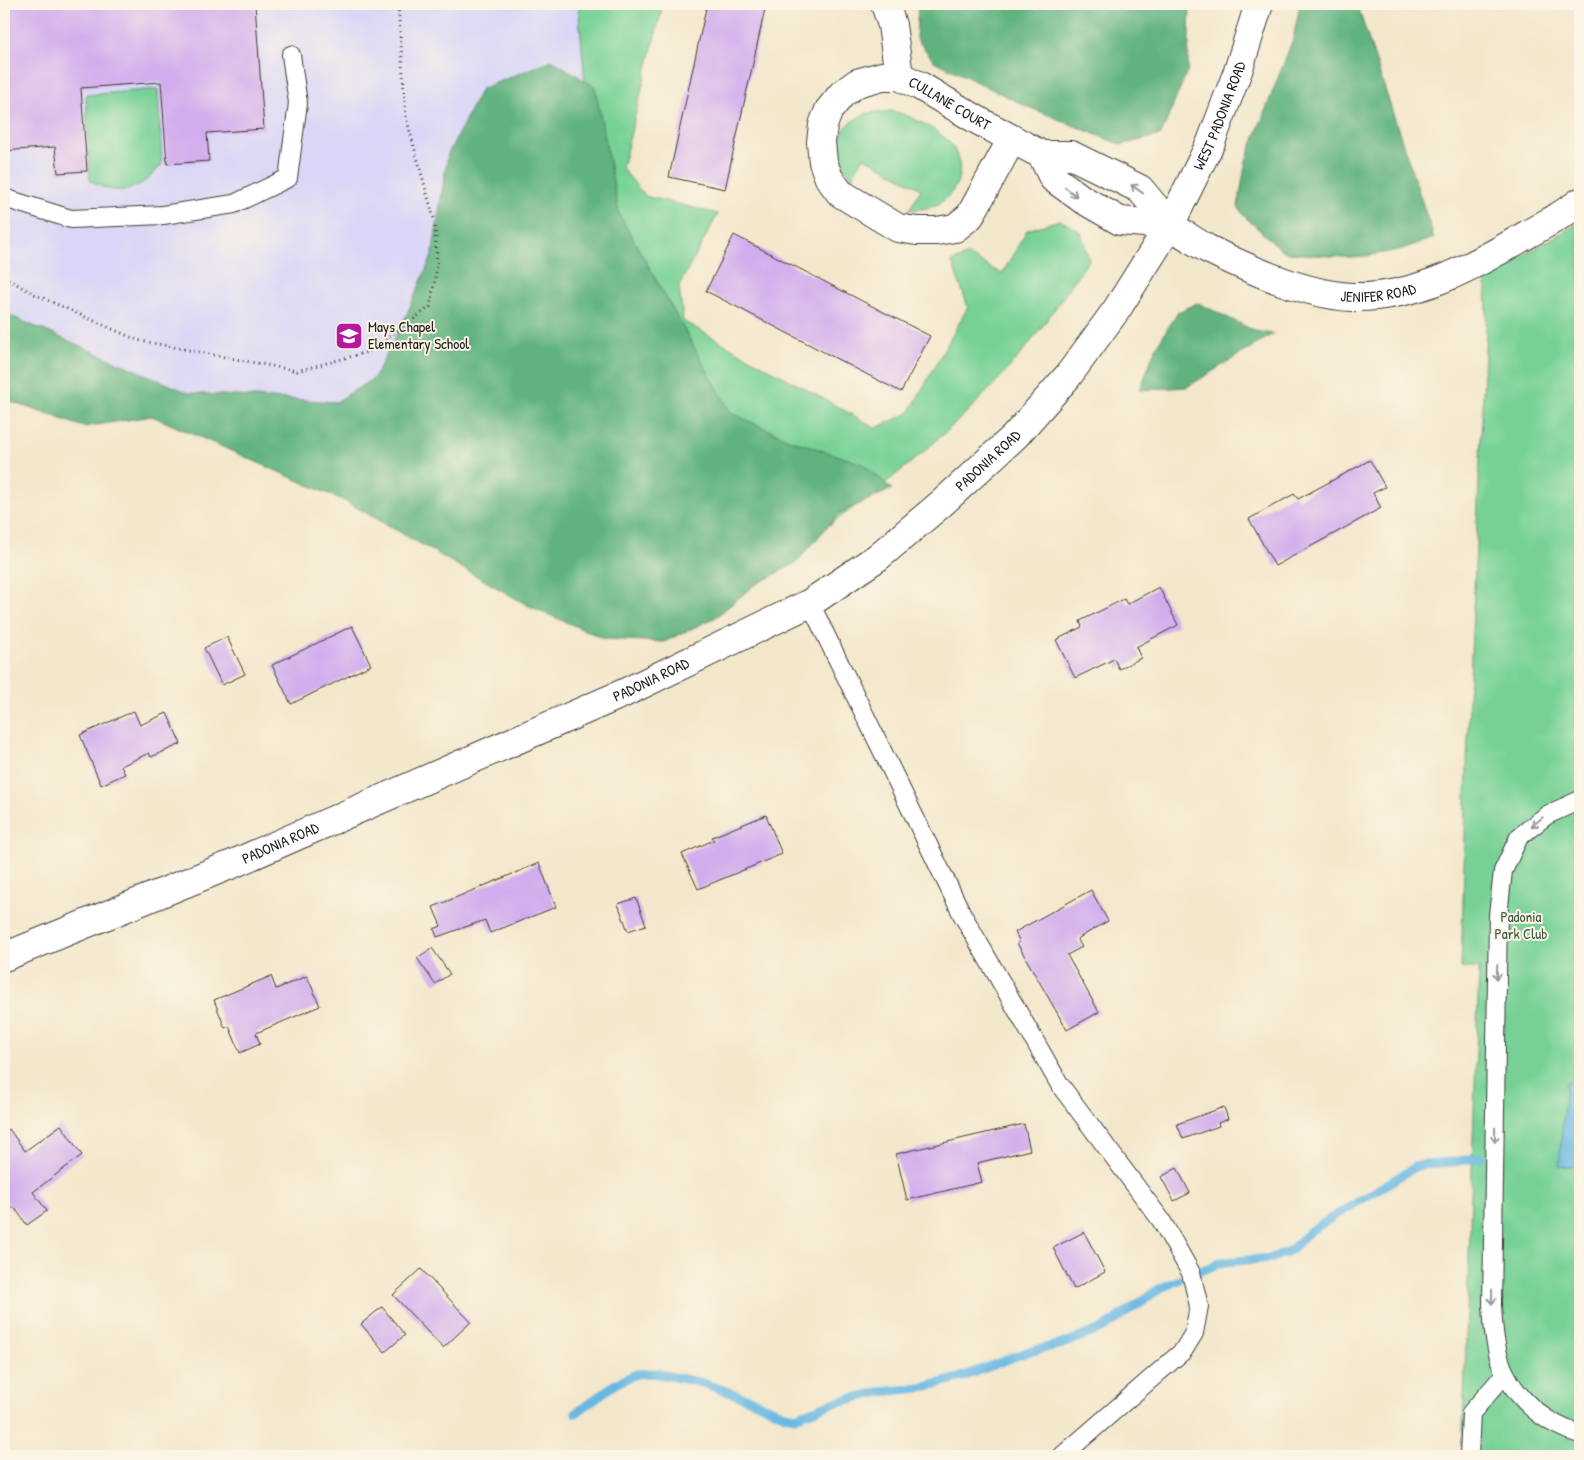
<svg xmlns="http://www.w3.org/2000/svg" width="1584" height="1460" font-family="'Patrick Hand',sans-serif">
<style>
.built{fill:#d9d6f7}
.green{fill:#77d197;stroke:#4a765a}
.forest{fill:#61b380;stroke:#3e684e}
.water{fill:#68b8e3;stroke:#426a80}
.lines{fill:none;stroke-linecap:round;stroke-linejoin:round}
.stream{stroke:#68b8e3;stroke-width:9}
.building{fill:#d2aded}
.lane-casing{stroke:#3c3a36;stroke-width:20}
.street-casing{stroke:#3c3a36;stroke-width:30}
.secondary-casing{stroke:#3c3a36;stroke-width:30}
.path{stroke:#3c3a36;stroke-width:3;stroke-dasharray:1 4;stroke-linecap:butt}
.lane{stroke:#fff;stroke-width:18}
.street{stroke:#fff;stroke-width:28}
.secondary{stroke:#fff;stroke-width:28}
.oneway{stroke:#999}
.labels{text-anchor:middle;stroke-width:4;stroke-linejoin:round;paint-order:stroke}
.street-label{font-size:15px;fill:#1c1c1c;stroke:#fcf5e5}
.poi-label{font-size:15px;fill:#1c1c1c;stroke:#fcf5e5;text-anchor:start}
.park-label{font-size:15px;fill:#3c5b47;stroke:#fcf5e5}
</style>
<rect width="100%" height="100%" fill="#fcf5e5"/>
<filter id="ink" filterUnits="userSpaceOnUse"><feTurbulence type="fractalNoise" baseFrequency=".02" numOctaves="2"/><feDisplacementMap in="SourceGraphic" scale="10" xChannelSelector="R" yChannelSelector="G"/><feConvolveMatrix kernelMatrix="1 2 1 2 8 2 1 2 1" color-interpolation-filters="sRGB"/></filter>
<filter id="wash" filterUnits="userSpaceOnUse"><feTurbulence type="fractalNoise" baseFrequency=".0096" numOctaves="4" result="noise"/><feDisplacementMap in="SourceGraphic" scale="20" xChannelSelector="R" yChannelSelector="G"/><feGaussianBlur stdDeviation="1.12" result="paint"/><feColorMatrix in="noise" values="0 0 0 0 0 0 0 0 0 0 0 0 0 0 0 0 0 1.4 0 .05"/><feComposite in="paint" operator="in"/></filter>
<g filter="url(#wash)">
<rect width="100%" height="100%" fill="#f3e7cb"/>
<polygon class="built" points="4,4 578,4 657,637 4,314"/>
<g class="green">
<path d="M578,4H663L622,168L645,196L718,214L679,286L683,321L876,428L909,413L968,307L952,262L968,255L1002,274L1027,230L1060,220L1081,232L1089,260C1069,288 1050,317 1029,344C971,416 900,475 825,528L639,313L585,82Z"/>
<path d="M158,89L162,164C142,189 119,200 90,180L86,95Z"/>
<path d="M892,111C908,114 943,132 952,146C969,170 956,199 929,208C923,209 916,209 909,210L921,189L864,157L852,178C847,172 841,166 839,158C833,137 849,119 868,113C876,111 884,112 892,111Z"/>
<polygon points="1580,222 1580,1456 1462,1456 1479,968 1461,968 1469,699 1487,306 1485,275 1510,263"/>
</g>
<g class="forest">
<polygon points="918,4 1190,4 1188,69 1161,135 1121,145 1026,106 934,61 916,38"/>
<polygon points="1300,4 1357,4 1434,238 1399,250 1356,258 1288,253 1279,248 1243,215 1238,206 1246,160 1293,39"/>
<polygon points="552,60 595,87 619,214 731,413 791,440 863,464 892,489 839,513 796,563 753,586 716,617 664,642 605,639 529,606 347,502 152,416 84,427 9,401 4,394 4,313 189,393 336,402 374,378 406,316 432,256 448,154 481,89"/>
<polygon points="1198,303 1255,331 1273,334 1187,387 1140,390 1155,349 1178,312"/>
</g>
<polygon class="water" points="1566,1082 1580,1083 1580,1167 1559,1166"/>
<g class="lines">
<g class="stream">
<polyline points="1198,1272 1223,1262 1272,1258 1291,1250 1310,1231 1415,1167 1425,1164 1453,1162 1481,1157"/>
<polyline points="576,1413 615,1384 636,1374 654,1373 703,1383 754,1401 785,1415 795,1417 833,1403 880,1392 921,1388 959,1378 1027,1352 1062,1344 1104,1328 1159,1289 1179,1280"/>
</g>
</g>
<g id="blocks">
<g class="building">
<polygon points="4,4 255,4 264,129 207,133 209,161 167,164 161,82 81,88 87,171 58,173 55,147 4,151"/>
<polygon points="707,4 739,4 765,9 725,189 669,177"/>
<polygon points="734,235 930,336 901,392 706,291"/>
<polygon points="1370,460 1385,487 1373,493 1381,508 1275,566 1249,519 1294,494 1298,499"/>
<polygon points="1159,587 1178,625 1136,647 1141,658 1119,669 1114,659 1075,678 1056,640 1082,627 1080,621 1124,599 1127,604"/>
<polygon points="352,626 371,665 291,704 272,665"/>
<polygon points="227,637 245,674 222,685 204,648"/>
<polygon points="134,711 140,725 167,713 181,744 151,757 149,753 121,766 125,774 101,785 80,735"/>
<polygon points="766,815 782,854 698,889 682,854 714,840 712,837"/>
<polygon points="539,863 556,907 490,933 485,920 437,937 434,929 441,926 433,907"/>
<polygon points="1091,890 1108,921 1077,939 1082,947 1067,955 1099,1012 1067,1030 1017,943 1020,942 1015,932"/>
<polygon points="636,898 646,925 628,931 618,904"/>
<polygon points="432,948 450,974 435,984 417,958"/>
<polygon points="271,976 276,989 307,976 320,1006 256,1033 260,1044 240,1053 229,1026 225,1028 214,1000"/>
<polygon points="1224,1107 1228,1119 1218,1123 1219,1126 1183,1139 1177,1124"/>
<polygon points="1024,1124 1030,1150 977,1163 982,1182 907,1200 896,1154"/>
<polygon points="61,1125 82,1155 33,1192 47,1211 27,1225 14,1207 11,1209 4,1199 4,1133 9,1129 25,1151"/>
<polygon points="1177,1168 1190,1193 1174,1201 1161,1177"/>
<polygon points="1084,1232 1105,1272 1074,1289 1053,1248"/>
<polygon points="421,1269 471,1322 443,1348 393,1295"/>
<polygon points="382,1307 405,1335 385,1352 361,1324"/>
</g>
</g>
</g>
<g filter="url(#ink)">
<use href="#blocks" fill-opacity="0" stroke="#3c3a36" stroke-width="1"/>
<g class="lines">
<g class="lane-casing">
<g id="lane">
<polyline points="4,198 71,219 163,215 234,204 288,178 298,103 291,55"/>
<polyline points="810,603 962,914 1060,1085 1161,1220 1191,1273 1199,1306 1194,1333 1183,1351 1062,1456"/>
<path d="M1580,800L1547,815L1519,837L1503,871L1498,915L1492,1305C1493,1318 1493,1331 1496,1344C1503,1388 1538,1422 1580,1434"/>
<polyline points="1469,1456 1471,1413 1505,1374"/>
</g>
</g>
<g class="street-casing">
<g id="street">
<polyline points="885,4 892,25 899,76"/>
<path id="s1" d="M1012,139L970,216L955,228L936,231H917L898,228L840,193L829,178L823,162L821,142L823,125L829,110L842,94L857,83L882,76H899L920,86L979,121L1042,155H1071L1140,189L1170,225"/>
<polyline points="1042,155 1053,178 1082,199 1120,221 1170,225"/>
</g>
</g>
<g class="secondary-casing">
<g id="secondary">
<path id="s2" d="M1170,225C1182,233 1195,242 1208,249C1248,269 1308,295 1352,297C1416,299 1476,265 1528,234C1546,224 1564,214 1580,202"/>
<path id="s3" d="M4,957L235,863L624,693L810,603L878,557L942,503L1015,436L1068,376L1117,309L1170,225L1211,142L1239,68L1259,4"/>
</g>
</g>
<polyline class="path" points="4,277 34,294 137,340 297,371 368,352 430,307 437,267 435,223 406,117 398,4"/>
<use href="#lane" class="lane"/>
<use href="#street" class="street"/>
<use href="#secondary" class="secondary"/>
</g>
<defs><path id="oneway-shaft" d="M-6 0H5M1.5-3L5.5 0L1.5 3" fill="none" stroke-width="1.6" stroke-linecap="round" stroke-linejoin="round" transform="scale(1.25)"/></defs>
<g class="oneway">
<use href="#oneway-shaft" transform="translate(1137 189) rotate(-144)"/>
<use href="#oneway-shaft" transform="translate(1071 192) rotate(37)"/>
<use href="#oneway-shaft" transform="translate(1537 822) rotate(141)"/>
<use href="#oneway-shaft" transform="translate(1497 972) rotate(91)"/>
<use href="#oneway-shaft" transform="translate(1495 1135) rotate(91)"/>
<use href="#oneway-shaft" transform="translate(1492 1297) rotate(91)"/>
</g>
</g>
<defs>
<g id="school-square" transform="scale(1.4375)"><rect x="-9" y="-9" width="18" height="18" rx="4" fill="#b5179e" stroke="#fcf5e5"/><path d="M0-5L7-2L0 1L-7-2ZM-4 1L0 2.5L4 1V4Q0 6-4 4Z" fill="#fff"/></g>
</defs>
<g fill-rule="evenodd">
<use href="#school-square" x="349" y="336"/>
</g>
<g class="labels">
<g class="street-label">
<text dy="5" stroke="none"><textPath href="#s1" startOffset="461">CULLANE COURT</textPath></text>
<text dy="5" stroke="none"><textPath href="#s3" startOffset="1528">WEST PADONIA ROAD</textPath></text>
<text dy="5" stroke="none"><textPath href="#s2" startOffset="224">JENIFER ROAD</textPath></text>
<text dy="5" stroke="none"><textPath href="#s3" startOffset="1109">PADONIA ROAD</textPath></text>
<text dy="5" stroke="none"><textPath href="#s3" startOffset="704">PADONIA ROAD</textPath></text>
<text dy="5" stroke="none"><textPath href="#s3" startOffset="299">PADONIA ROAD</textPath></text>
</g>
<g class="poi-label">
<text x="368" y="332">Mays Chapel<tspan x="368" dy="17">Elementary School</tspan></text>
</g>
<g class="park-label">
<text x="1521" y="922">Padonia<tspan x="1521" dy="17">Park Club</tspan></text>
</g>
</g>
<rect width="1584" height="1460" fill="none" stroke="#fcf5e5" stroke-width="20"/>
</svg>
